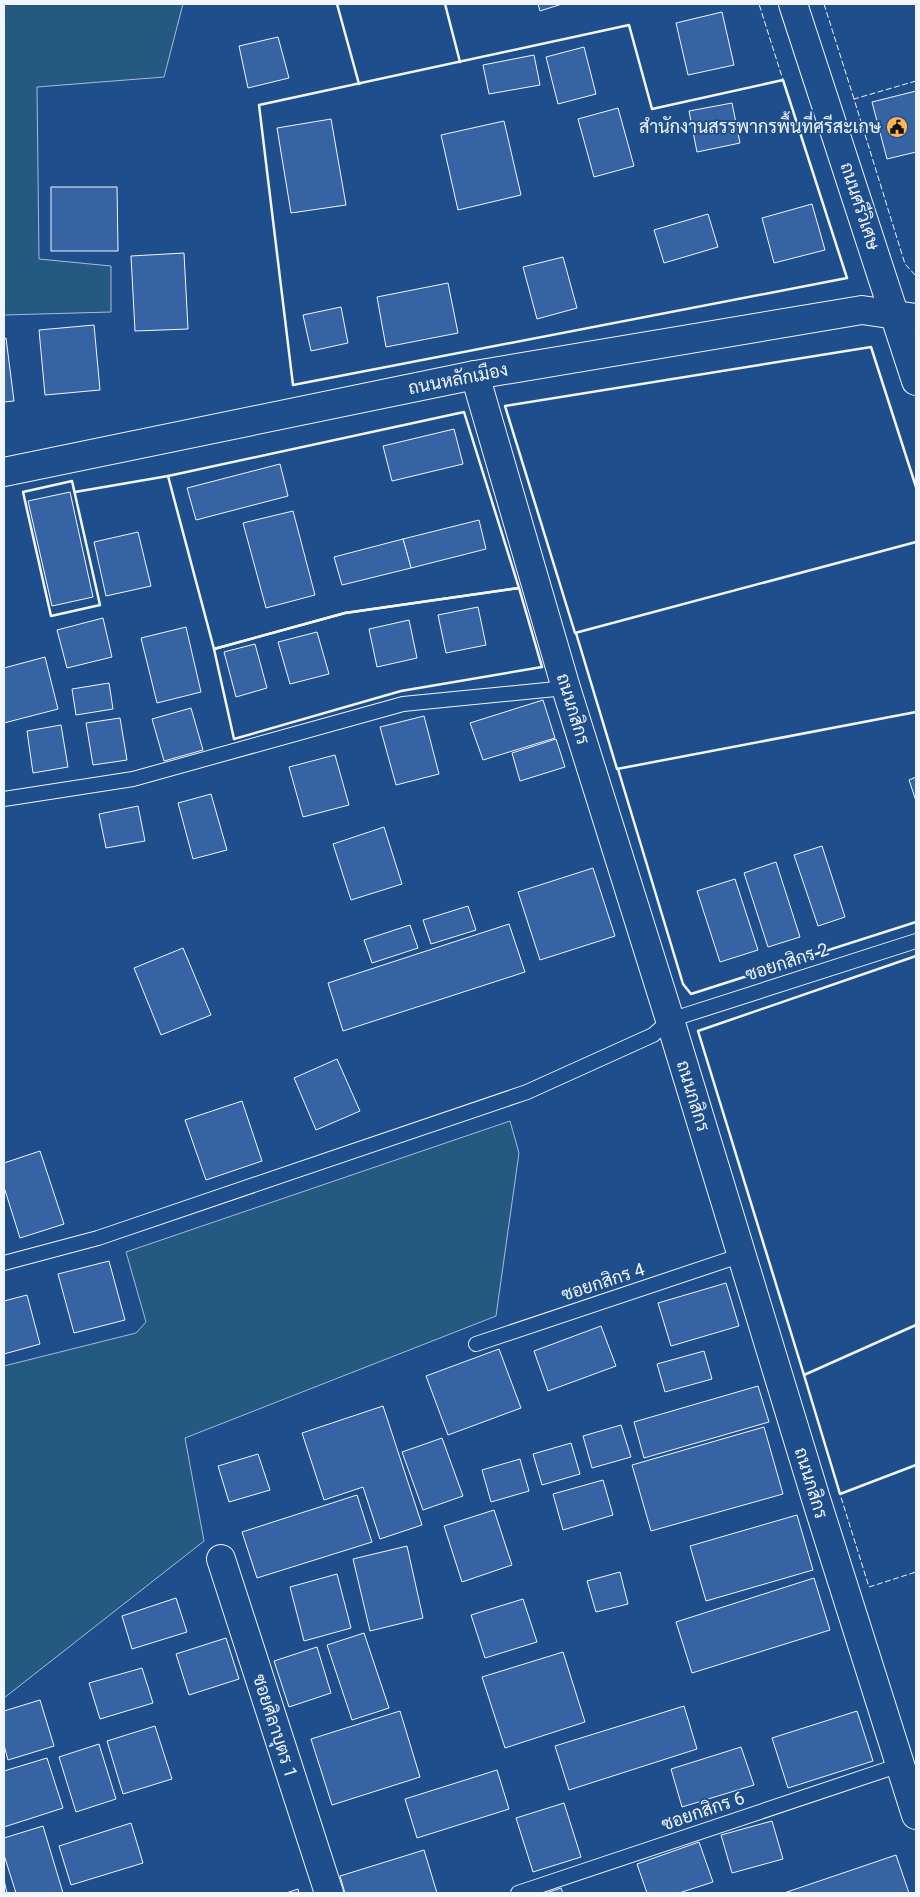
<svg xmlns="http://www.w3.org/2000/svg" width="920" height="1897" font-family="Roboto,Sarabun,sans-serif">
<style>
.green{fill:#245a82;stroke:#a8bbd7}
.building{fill:#3563a3;stroke:#f2f6ff}
.lines{fill:none;stroke-linecap:round;stroke-linejoin:round}
.service-casing{stroke:#f2f6ff;stroke-width:16}
.minor-casing{stroke:#f2f6ff;stroke-width:30}
.service{stroke:#1f4e8c;stroke-width:14}
.minor{stroke:#1f4e8c;stroke-width:28}
.fence{stroke:#f2f6ff;stroke-width:1;stroke-dasharray:6 2.5;stroke-linecap:butt}
.wall{stroke:#f2f6ff;stroke-width:2.5}
.labels{text-anchor:middle;stroke-width:4;stroke-linejoin:round;paint-order:stroke}
.poi-label{font-size:18px;fill:#f2f6ff;stroke:#1f4e8c;text-anchor:end}
.street-label{font-size:18px;fill:#f2f6ff;stroke:#1f4e8c}
</style>
<rect width="100%" height="100%" fill="#1f4e8c"/>
<g class="green">
<polygon points="4,4 183,4 164,77 37,87 39,259 111,266 111,312 4,315"/>
<polygon points="510,1121 519,1153 496,1316 185,1438 204,1541 4,1698 4,1366 136,1333 146,1322 126,1252"/>
</g>
<g class="building">
<polygon points="538,4 562,4 540,11"/>
<polygon points="722,12 734,65 688,75 676,23"/>
<polygon points="278,37 289,78 248,88 239,46"/>
<polygon points="584,47 596,94 558,104 546,57"/>
<polygon points="534,55 540,85 489,94 483,65"/>
<polygon points="916,91 916,152 887,159 872,102"/>
<polygon points="732,103 740,143 697,152 689,111"/>
<polygon points="618,108 634,166 594,177 578,119"/>
<polygon points="331,119 346,205 291,213 277,128"/>
<polygon points="504,121 521,195 458,210 441,135"/>
<polygon points="51,187 117,187 118,251 51,251"/>
<polygon points="812,204 825,250 774,263 762,218"/>
<polygon points="708,214 718,247 664,263 654,230"/>
<polygon points="184,253 188,329 135,331 131,256"/>
<polygon points="563,257 577,308 537,319 523,267"/>
<polygon points="448,283 458,333 386,347 377,297"/>
<polygon points="341,307 348,343 311,351 303,315"/>
<polygon points="94,325 100,390 45,395 39,330"/>
<polygon points="6,338 14,401 4,402 4,339"/>
<polygon points="454,429 463,464 392,481 383,446"/>
<polygon points="280,464 288,496 196,520 187,488"/>
<polygon points="70,492 93,597 52,606 28,501"/>
<polygon points="293,511 315,595 266,608 243,523"/>
<polygon points="479,520 486,549 411,568 403,539"/>
<polygon points="138,532 151,586 106,596 94,542"/>
<polygon points="403,539 411,568 342,585 334,557"/>
<polygon points="478,607 486,645 446,653 438,615"/>
<polygon points="103,618 112,657 67,668 57,630"/>
<polygon points="409,620 417,658 377,667 369,629"/>
<polygon points="186,627 201,692 157,703 141,638"/>
<polygon points="317,632 329,674 290,684 278,642"/>
<polygon points="255,644 267,688 236,697 224,652"/>
<polygon points="45,657 58,709 4,723 4,668"/>
<polygon points="109,683 113,709 76,715 72,689"/>
<polygon points="543,700 555,738 483,760 470,723"/>
<polygon points="191,708 203,750 164,761 152,719"/>
<polygon points="424,716 439,774 396,785 380,727"/>
<polygon points="120,718 127,760 93,765 86,723"/>
<polygon points="61,725 68,767 33,773 27,731"/>
<polygon points="556,739 565,767 520,781 512,753"/>
<polygon points="335,755 349,805 303,817 289,767"/>
<polygon points="916,777 916,801 909,780"/>
<polygon points="211,794 227,850 193,859 178,803"/>
<polygon points="138,806 145,841 106,848 99,814"/>
<polygon points="384,827 402,884 351,900 333,844"/>
<polygon points="822,846 845,917 818,926 794,855"/>
<polygon points="776,862 800,937 768,947 744,873"/>
<polygon points="593,868 615,936 540,960 518,892"/>
<polygon points="735,879 758,950 720,962 697,891"/>
<polygon points="468,906 476,930 431,944 423,920"/>
<polygon points="509,924 525,972 343,1031 328,983"/>
<polygon points="410,925 418,948 372,963 364,940"/>
<polygon points="183,948 211,1015 161,1035 134,968"/>
<polygon points="337,1059 360,1111 316,1130 294,1078"/>
<polygon points="242,1101 262,1161 206,1180 185,1120"/>
<polygon points="40,1151 64,1224 20,1238 4,1187 4,1163"/>
<polygon points="109,1261 125,1320 74,1333 58,1274"/>
<polygon points="726,1283 739,1326 671,1346 658,1303"/>
<polygon points="27,1295 40,1344 4,1354 4,1301"/>
<polygon points="601,1326 616,1366 548,1391 534,1351"/>
<polygon points="499,1349 521,1408 448,1435 426,1376"/>
<polygon points="704,1351 712,1379 665,1392 657,1364"/>
<polygon points="758,1386 769,1422 644,1458 634,1422"/>
<polygon points="383,1406 422,1525 380,1539 363,1487 324,1500 302,1433"/>
<polygon points="621,1425 631,1457 592,1468 583,1436"/>
<polygon points="764,1427 783,1494 651,1531 632,1465"/>
<polygon points="442,1438 463,1496 423,1510 402,1452"/>
<polygon points="571,1443 580,1474 542,1485 533,1454"/>
<polygon points="258,1454 270,1490 229,1502 218,1466"/>
<polygon points="520,1459 529,1491 491,1502 482,1470"/>
<polygon points="603,1480 613,1515 563,1530 553,1494"/>
<polygon points="357,1495 372,1542 257,1578 242,1532"/>
<polygon points="494,1510 512,1565 462,1582 444,1526"/>
<polygon points="797,1515 813,1570 706,1601 690,1546"/>
<polygon points="407,1546 423,1618 370,1631 353,1559"/>
<polygon points="620,1572 628,1604 596,1612 587,1581"/>
<polygon points="337,1574 351,1628 304,1641 290,1587"/>
<polygon points="814,1578 830,1630 692,1673 676,1622"/>
<polygon points="176,1598 187,1632 132,1649 122,1616"/>
<polygon points="523,1599 537,1642 485,1658 471,1615"/>
<polygon points="364,1633 389,1708 352,1720 327,1645"/>
<polygon points="226,1638 239,1679 189,1695 176,1654"/>
<polygon points="317,1647 331,1693 289,1707 274,1661"/>
<polygon points="563,1652 585,1722 505,1748 482,1677"/>
<polygon points="142,1668 153,1703 100,1719 89,1683"/>
<polygon points="40,1700 54,1746 8,1760 4,1745 4,1711"/>
<polygon points="684,1706 697,1749 569,1790 555,1746"/>
<polygon points="400,1711 420,1777 332,1805 311,1739"/>
<polygon points="857,1711 873,1761 788,1788 772,1738"/>
<polygon points="155,1726 172,1779 123,1794 107,1741"/>
<polygon points="99,1744 116,1799 76,1812 59,1757"/>
<polygon points="741,1747 754,1785 682,1807 671,1769"/>
<polygon points="47,1758 63,1808 4,1827 4,1771"/>
<polygon points="497,1770 509,1809 417,1838 405,1799"/>
<polygon points="564,1803 581,1857 533,1872 516,1818"/>
<polygon points="772,1821 783,1859 732,1873 721,1835"/>
<polygon points="131,1823 143,1863 71,1885 59,1846"/>
<polygon points="43,1826 63,1893 16,1893 4,1855 4,1838"/>
<polygon points="699,1842 713,1882 679,1893 647,1893 637,1864"/>
<polygon points="424,1850 437,1893 345,1893 340,1876"/>
<polygon points="896,1855 909,1893 784,1893"/>
<polygon points="4,1880 7,1893 4,1893"/>
<polygon points="561,1888 563,1893 546,1893"/>
<polygon points="298,1889 299,1893 286,1893"/>
</g>
<g class="lines">
<g class="service-casing">
<g id="service">
<polyline points="4,799 133,779 403,704 566,688"/>
<polyline points="4,1263 98,1238 527,1092 653,1035 670,1020 916,941"/>
<polyline points="476,1344 742,1255"/>
<polyline points="518,1893 900,1765"/>
</g>
</g>
<g class="minor-casing">
<g id="minor">
<polyline points="793,4 916,381"/>
<polyline points="475,375 566,688 670,1020 816,1499 916,1815"/>
<polyline points="4,472 475,375 862,310 916,318"/>
<polyline points="221,1559 329,1893"/>
</g>
</g>
<use href="#service" class="service"/>
<use href="#minor" class="minor"/>
<g class="fence">
<polyline points="445,4 460,62 629,25 652,109 783,80 759,4"/>
<polyline points="824,4 854,99 856,99"/>
<polyline points="916,81 854,99 905,264 916,276"/>
<polyline points="916,1465 840,1494 869,1587 916,1572"/>
</g>
<g class="wall">
<polyline points="337,4 359,84 361,83"/>
<polyline points="445,4 460,62 459,62"/>
<polygon points="629,25 652,109 783,80 847,278 293,385 259,105"/>
<polygon points="464,412 519,588 345,613 214,649 168,476"/>
<polygon points="72,481 100,605 51,616 23,492"/>
<polyline points="916,487 871,347 505,406 575,633 916,542"/>
<polyline points="75,492 168,476"/>
<polygon points="519,588 542,667 401,691 234,739 214,649 345,613"/>
<polyline points="576,633 617,769 916,712"/>
<polyline points="618,769 683,984 691,994 916,922"/>
<polyline points="916,956 698,1031 804,1375 916,1325"/>
<polyline points="805,1374 804,1375 840,1494 916,1465"/>
</g>
</g>
<defs>
<g id="civic-disc" transform="scale(1.125)"><circle r="9.5" fill="#ffb74d" stroke="#1f4e8c"/><path d="M-.6-6.5H3V-4.5H.6V-3L4-1V1h2V6H-6V1h2V-1L-.6-3ZM-1.2 2.5V6h2.4V2.5Z" fill="#111"/></g>
</defs>
<g fill-rule="evenodd">
<use href="#civic-disc" x="897" y="127"/>
</g>
<g class="labels">
<g class="poi-label">
<text x="881" y="133">สำนักงานสรรพากรพื้นที่ศรีสะเกษ</text>
</g>
<g class="street-label">
<text transform="translate(860 206) rotate(72)" y="6">ถนนศรีวิเศษ</text>
<text transform="translate(458 379) rotate(-11)" y="6">ถนนหลักเมือง</text>
<text transform="translate(573 709) rotate(73)" y="6">ถนนกสิกร</text>
<text transform="translate(787 962) rotate(-18)" y="6">ซอยกสิกร 2</text>
<text transform="translate(693 1096) rotate(73)" y="6">ถนนกสิกร</text>
<text transform="translate(603 1282) rotate(-18)" y="6">ซอยกสิกร 4</text>
<text transform="translate(811 1483) rotate(73)" y="6">ถนนกสิกร</text>
<text transform="translate(275 1726) rotate(72)" y="6">ซอยศิลาบุตร 1</text>
<text transform="translate(703 1811) rotate(-19)" y="6">ซอยกสิกร 6</text>
</g>
</g>
<rect width="920" height="1897" fill="none" stroke="#f2f6ff" stroke-width="10"/>
</svg>
